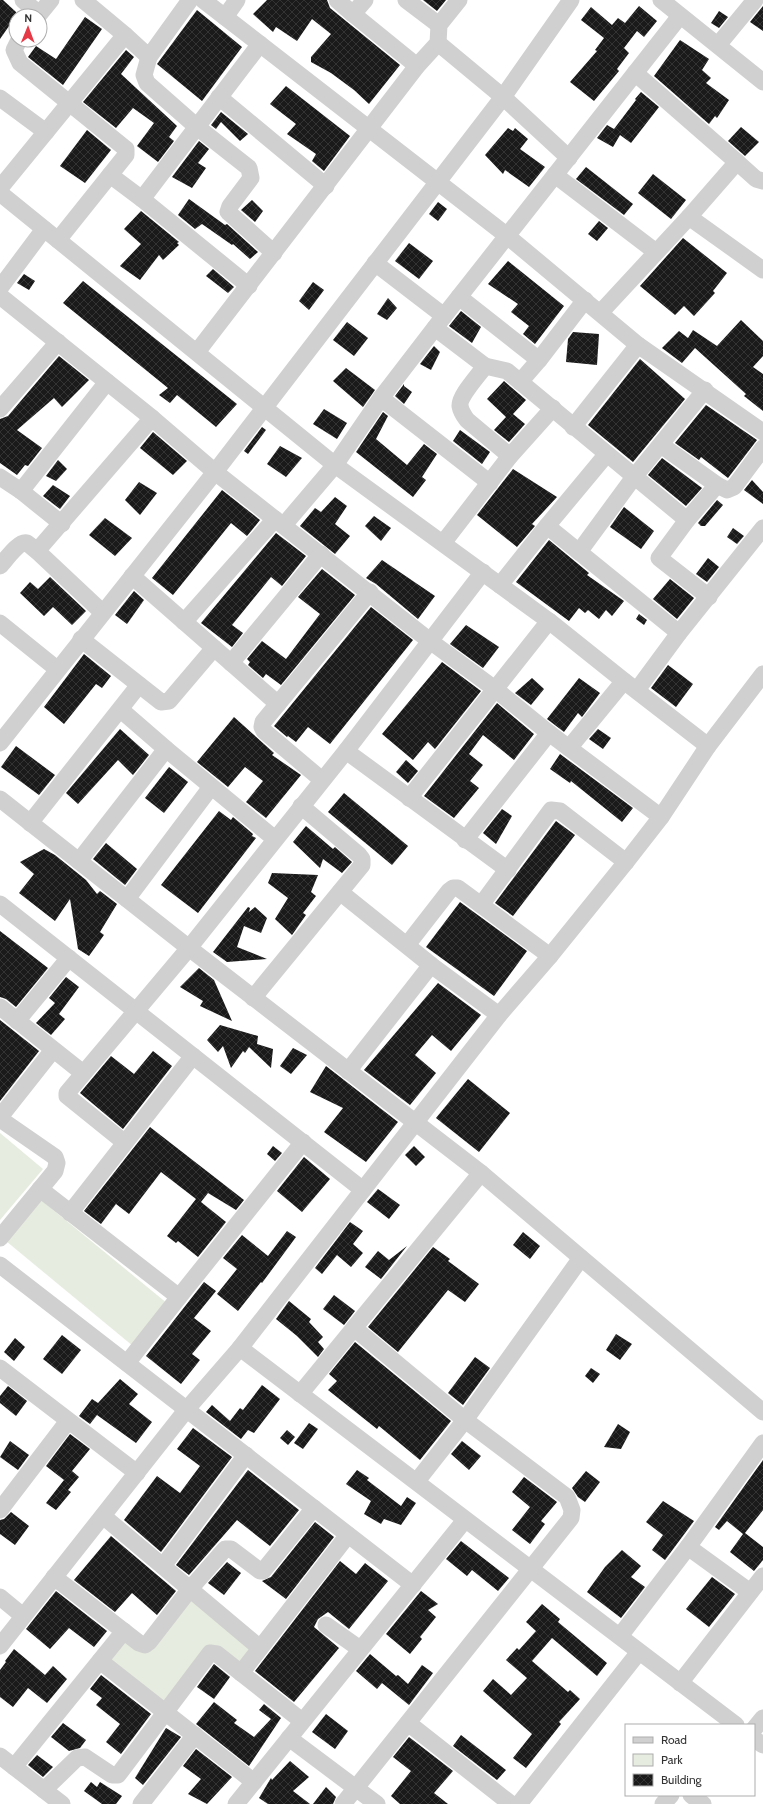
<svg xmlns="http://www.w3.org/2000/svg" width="763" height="1804" font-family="Cabin,sans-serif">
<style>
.green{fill:#e6ecdf}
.building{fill:url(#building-cross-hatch)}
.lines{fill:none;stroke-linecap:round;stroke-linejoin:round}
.minor{stroke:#d0d0d0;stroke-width:17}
</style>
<defs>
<pattern id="building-cross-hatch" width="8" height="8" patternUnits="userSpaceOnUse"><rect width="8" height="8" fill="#1a1a1a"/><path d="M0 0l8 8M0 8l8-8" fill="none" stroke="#333"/></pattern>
</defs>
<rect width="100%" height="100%" fill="#fff"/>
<g class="green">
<polygon points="0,1133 43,1169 0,1220"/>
<polygon points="41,1200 168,1304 133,1346 6,1241"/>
<polygon points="190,1592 257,1648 242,1665 213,1648 166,1709 103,1661 123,1635 138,1645"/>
</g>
<g class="building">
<polygon points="0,0 3,0 16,12 16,16 0,39"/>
<polygon points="267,0 327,0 330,8 400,65 369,104 354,90 331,73 311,62 311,57 331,34 312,19 297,41 276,27 273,32 253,14"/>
<polygon points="423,0 446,0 437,11"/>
<polygon points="639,6 657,21 644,37 637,31 624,48 629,53 617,69 619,71 594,101 570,82 597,51 595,50 604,38 581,20 591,7 612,25 618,18 625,23"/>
<polygon points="763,6 763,31 750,22"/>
<polygon points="197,10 242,47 202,101 157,64"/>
<polygon points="719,11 728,17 719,28 711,23"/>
<polygon points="85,17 102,29 63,85 28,57 36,46 56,59"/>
<polygon points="680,40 709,59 702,70 711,78 706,83 729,100 717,118 715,116 709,124 654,76"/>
<polygon points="126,50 134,57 121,74 177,126 169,137 174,141 158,162 137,146 154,123 133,108 116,128 83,102"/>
<polygon points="286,86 350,136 324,171 312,161 316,154 287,134 296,124 270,104"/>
<polygon points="641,92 659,107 631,143 620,135 613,147 597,138 607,125 614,129 636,100 635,99"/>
<polygon points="221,112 248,134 240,141 221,122 216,129 211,125"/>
<polygon points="741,127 759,142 745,156 728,141"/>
<polygon points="508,128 513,131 515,128 528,139 520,149 545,167 529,187 505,170 503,174 485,155"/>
<polygon points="87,130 111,150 85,183 60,166"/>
<polygon points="199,141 209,149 198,163 206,168 192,188 172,177"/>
<polygon points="586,167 633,204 624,215 576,179"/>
<polygon points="653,174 686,200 671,219 638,193"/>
<polygon points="189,199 225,225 227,224 258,252 250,259 233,244 232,245 202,224 195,229 178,215"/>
<polygon points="252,200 263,211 255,222 241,210"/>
<polygon points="438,202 447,209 438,221 429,214"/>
<polygon points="141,211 179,242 177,243 179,245 163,260 159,255 140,280 120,266 141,244 124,229"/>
<polygon points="599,221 608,228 597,241 588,234"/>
<polygon points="683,238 727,273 713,291 715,293 694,316 684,306 675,315 640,286"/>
<polygon points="409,243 433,261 419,279 395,261"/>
<polygon points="508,261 564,306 535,344 523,334 529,326 511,312 518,304 488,284"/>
<polygon points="213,269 234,287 228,293 206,276"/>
<polygon points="24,274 35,281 29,290 17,283"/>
<polygon points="83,281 237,404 216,427 177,395 170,403 159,395 168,388 63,303"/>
<polygon points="313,282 324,290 309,310 299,301"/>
<polygon points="388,298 397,308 387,320 377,314"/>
<polygon points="461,311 481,327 472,343 449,326"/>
<polygon points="741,320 763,341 763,356 753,367 763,374 763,411 744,396 746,394 695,348 682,363 662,348 679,331 688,338 693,330 717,346"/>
<polygon points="347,322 368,338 354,356 333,340"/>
<polygon points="573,332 599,334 597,365 566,362 568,339"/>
<polygon points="434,346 440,352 431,370 420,364"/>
<polygon points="59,356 89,380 62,407 54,398 17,430 42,448 28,466 25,465 17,475 0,463 0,419 8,416"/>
<polygon points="640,359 685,399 633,462 588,425"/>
<polygon points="346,368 375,390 363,407 333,381"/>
<polygon points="504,381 526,400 513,414 525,424 509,442 494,430 506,417 487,399"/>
<polygon points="404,384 404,386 412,392 404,404 395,396"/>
<polygon points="706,405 757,440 728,478 701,457 699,460 675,443"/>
<polygon points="324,409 347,423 337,439 313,424"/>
<polygon points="383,412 388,416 376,439 407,465 424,444 437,454 422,477 426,480 413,497 356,452"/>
<polygon points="262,427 266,430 248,454 244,451"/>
<polygon points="460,430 490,452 482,464 453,441"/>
<polygon points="153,432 187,461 173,475 140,448"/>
<polygon points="280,446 302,458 286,477 267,464"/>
<polygon points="662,458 702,488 686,506 648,475"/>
<polygon points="58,460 67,469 56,481 46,476"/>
<polygon points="513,469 557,497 532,524 535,526 517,547 477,515"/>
<polygon points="752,480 763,492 763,504 744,490"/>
<polygon points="139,482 157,493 140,515 125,500"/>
<polygon points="53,485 70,496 60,509 43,496"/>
<polygon points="222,490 260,520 247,536 231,523 173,595 152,578"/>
<polygon points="335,497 347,506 335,524 350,536 335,554 300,526 315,508 321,512"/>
<polygon points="717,500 723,505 705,526 701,526 698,523"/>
<polygon points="624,507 654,531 641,549 610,527"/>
<polygon points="374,516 391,528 381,541 365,526"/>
<polygon points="105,518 132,538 115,556 89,535"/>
<polygon points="733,528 744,536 737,544 727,537"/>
<polygon points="276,533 306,556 282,586 271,577 232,625 243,633 232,647 201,623"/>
<polygon points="549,540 589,573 587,575 624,601 612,616 606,610 599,619 588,610 585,613 579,608 569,621 516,582"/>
<polygon points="708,558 719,567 707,582 696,574"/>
<polygon points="382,560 435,596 418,619 376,584 366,578"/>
<polygon points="322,569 355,595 281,685 266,674 263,678 248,665 250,662 247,659 262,641 286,659 320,614 298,597"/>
<polygon points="50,577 86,611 72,625 53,607 44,616 20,593 30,582 38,589"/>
<polygon points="670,579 694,598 677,619 653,599"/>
<polygon points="134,591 144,600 127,624 115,615"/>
<polygon points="371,607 413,640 330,744 308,727 296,742 288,736 287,737 274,726"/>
<polygon points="639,614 647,620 644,625 636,619"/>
<polygon points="466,625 499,647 483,668 450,644"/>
<polygon points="84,654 111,676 102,688 96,684 64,724 44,707"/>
<polygon points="442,662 481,691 435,749 428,742 413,760 382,734"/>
<polygon points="668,665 693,684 676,707 651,688"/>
<polygon points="532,678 544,689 531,705 515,693"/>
<polygon points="579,678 600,693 582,717 578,713 564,732 547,719"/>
<polygon points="497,703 534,734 514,760 483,735 469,754 483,765 470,781 479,788 454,818 424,796"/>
<polygon points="234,717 274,753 272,755 301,775 266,818 246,802 263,781 245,767 228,787 197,762"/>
<polygon points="120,729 149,755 133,775 118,760 78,804 66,793"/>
<polygon points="598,729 611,738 603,749 589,739"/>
<polygon points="16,746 55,775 39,795 1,767"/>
<polygon points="560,754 633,808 622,822 571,781 570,783 550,769"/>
<polygon points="406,760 418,771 408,783 396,772"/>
<polygon points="169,767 188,782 164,813 145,798"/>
<polygon points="344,793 408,846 392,865 328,812"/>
<polygon points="502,809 512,816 496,844 483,833"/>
<polygon points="219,811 231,820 233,817 253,834 252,836 256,838 198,913 161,885"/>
<polygon points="556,821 575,835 513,916 495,903"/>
<polygon points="306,826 333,849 335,847 352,862 342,873 323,859 320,868 293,842"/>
<polygon points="106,843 137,869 125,885 93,859"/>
<polygon points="44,849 55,855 86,880 97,894 100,891 117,904 100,932 104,935 89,956 78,949 70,899 55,921 19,893 34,874 20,862"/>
<polygon points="272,873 318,875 311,892 316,896 303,913 306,915 292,935 275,919 288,898 268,883"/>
<polygon points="460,902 527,951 494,996 426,947"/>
<polygon points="248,907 250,908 249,912 255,907 267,918 261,933 244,926 237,947 267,959 227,962 213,952"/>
<polygon points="0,931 48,968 16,1007 6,999 0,997"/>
<polygon points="199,968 214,980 232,1021 200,1006 203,1001 180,987"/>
<polygon points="66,977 79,987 59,1014 65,1019 51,1035 36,1023 55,1003 49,998"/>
<polygon points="438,983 481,1015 451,1051 432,1035 415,1055 436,1073 410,1105 364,1070"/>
<polygon points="0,1020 39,1051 0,1101"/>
<polygon points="220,1025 258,1036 257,1044 273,1049 271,1068 249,1047 245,1053 243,1051 231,1068 223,1046 218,1052 207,1040"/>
<polygon points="293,1048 307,1055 291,1074 280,1066"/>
<polygon points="153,1051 172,1066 123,1129 80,1093 111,1056 134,1074"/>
<polygon points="326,1066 398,1122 366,1162 324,1132 343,1108 310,1092"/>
<polygon points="468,1079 510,1113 479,1152 436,1118"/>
<polygon points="150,1127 244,1200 236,1210 208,1193 201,1202 226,1222 198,1257 178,1241 176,1243 167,1236 196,1199 161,1172 129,1214 116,1204 101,1224 84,1211"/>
<polygon points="273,1146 282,1153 275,1161 267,1154"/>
<polygon points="414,1146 425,1157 416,1166 405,1155"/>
<polygon points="304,1157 330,1179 302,1212 277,1191"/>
<polygon points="378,1189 400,1205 389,1219 367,1202"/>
<polygon points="350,1222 363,1231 353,1244 363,1253 351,1267 337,1255 322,1274 315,1268"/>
<polygon points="287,1231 296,1237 262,1283 261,1282 238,1311 217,1294 237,1269 223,1258 242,1235 268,1256"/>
<polygon points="523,1232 540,1246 530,1259 513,1245"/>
<polygon points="407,1246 381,1279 365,1267 378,1251 389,1260"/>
<polygon points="433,1247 450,1259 448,1261 479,1284 465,1302 448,1290 398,1352 368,1327"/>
<polygon points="204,1282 216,1291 194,1318 211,1331 192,1354 200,1360 181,1384 146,1356"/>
<polygon points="334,1295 355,1311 344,1325 323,1309"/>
<polygon points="289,1301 311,1319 309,1322 323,1337 318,1342 324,1349 318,1357 297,1336 276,1319"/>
<polygon points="616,1334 632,1344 620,1360 606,1350"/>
<polygon points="62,1335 81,1350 62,1374 43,1359"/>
<polygon points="15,1338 25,1347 14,1361 4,1352"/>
<polygon points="355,1342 451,1421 420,1460 379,1426 377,1429 328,1390 337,1381 329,1374"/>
<polygon points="475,1357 490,1368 463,1405 448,1393"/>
<polygon points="591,1368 600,1374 593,1383 585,1376"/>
<polygon points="120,1379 138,1394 129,1404 152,1422 136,1443 97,1415 90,1424 79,1416 92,1399 98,1403"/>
<polygon points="262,1385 280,1399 254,1433 248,1430 241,1439 206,1412 212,1405 230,1421 240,1408 243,1410"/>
<polygon points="8,1386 27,1401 16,1416 0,1403 0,1396"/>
<polygon points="309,1423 318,1429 303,1449 294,1443"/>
<polygon points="618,1424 630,1432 621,1449 604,1447"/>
<polygon points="193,1428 232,1457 161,1552 124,1520 157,1476 180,1493 200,1466 177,1449"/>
<polygon points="287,1430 295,1437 288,1445 280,1438"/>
<polygon points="70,1434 90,1449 72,1471 79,1477 68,1490 71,1492 56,1510 46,1503 64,1480 46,1466"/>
<polygon points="10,1441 29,1455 18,1470 0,1457"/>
<polygon points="462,1441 481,1456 469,1470 451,1454"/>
<polygon points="763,1460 763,1510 745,1533 763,1547 763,1560 754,1571 730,1552 743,1534 727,1521 719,1530 715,1527"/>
<polygon points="248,1470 299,1510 270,1546 237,1520 189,1575 176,1565"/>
<polygon points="357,1470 369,1478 367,1480 401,1506 407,1497 416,1503 401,1525 384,1519 381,1524 364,1514 371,1501 346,1484"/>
<polygon points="586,1471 600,1482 585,1502 578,1497 572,1488"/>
<polygon points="524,1477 557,1502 541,1521 545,1524 530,1544 512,1530 530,1507 512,1492"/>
<polygon points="663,1501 694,1521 665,1560 652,1550 663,1535 646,1522"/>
<polygon points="11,1512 29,1526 15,1545 0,1534 0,1520 4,1519"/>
<polygon points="315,1522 334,1537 286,1599 262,1581 271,1577"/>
<polygon points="111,1536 176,1591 157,1615 132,1593 115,1612 74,1580"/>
<polygon points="461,1541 509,1578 498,1591 472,1570 467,1576 446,1559"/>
<polygon points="622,1550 641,1566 631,1577 645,1587 621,1618 587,1592 605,1567"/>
<polygon points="340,1561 356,1574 365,1563 388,1581 349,1629 328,1612 318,1619 314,1627 339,1648 294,1702 255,1671"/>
<polygon points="227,1562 241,1573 224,1595 208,1583"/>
<polygon points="712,1577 735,1594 709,1627 686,1609"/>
<polygon points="56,1591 107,1631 94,1647 69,1628 50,1649 26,1629"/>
<polygon points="421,1591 438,1604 428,1610 436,1617 420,1637 422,1639 410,1654 386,1634"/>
<polygon points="542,1604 560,1619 558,1622 607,1663 597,1676 552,1638 532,1661 568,1692 570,1690 580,1699 559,1722 561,1724 526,1768 513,1758 532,1734 483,1691 493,1679 511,1695 527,1678 506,1660 517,1648 519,1650 536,1631 526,1622"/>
<polygon points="14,1649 45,1675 53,1666 67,1679 47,1703 28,1688 13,1707 0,1697 0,1670 6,1662 5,1661"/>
<polygon points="370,1654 396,1676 398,1675 408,1684 422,1665 433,1673 409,1705 382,1683 377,1689 356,1671"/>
<polygon points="214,1664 230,1677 214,1699 197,1687"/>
<polygon points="101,1675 151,1714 121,1754 106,1742 120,1724 96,1705 102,1698 90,1689"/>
<polygon points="214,1702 237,1720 234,1723 254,1737 271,1719 259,1710 264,1704 281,1718 249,1766 196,1724"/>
<polygon points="326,1714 348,1731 335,1749 312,1732"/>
<polygon points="63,1723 86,1740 80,1748 69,1751 51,1737"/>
<polygon points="166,1728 181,1737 143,1785 135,1778"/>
<polygon points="461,1735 506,1770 497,1780 453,1746"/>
<polygon points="409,1737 453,1771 434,1793 448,1804 400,1804 391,1796 411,1771 393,1757"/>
<polygon points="196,1749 232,1777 207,1804 188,1794 201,1779 183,1766"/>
<polygon points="37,1755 53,1767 43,1777 28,1765"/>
<polygon points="290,1761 309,1777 293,1791 310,1804 268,1804 259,1798 271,1778 272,1780"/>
<polygon points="91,1782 97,1787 100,1782 122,1796 116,1804 102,1804 84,1791"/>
<polygon points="326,1787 336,1797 333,1804 313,1804"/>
</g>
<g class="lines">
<g class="minor">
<polyline points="23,0 39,14"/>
<polyline points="83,0 125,35"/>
<polyline points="203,0 506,235 638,345 763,432"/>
<polyline points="337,0 353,14"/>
<polyline points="365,0 353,14 417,66"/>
<polyline points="406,0 439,25"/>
<polyline points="661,0 763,82"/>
<polyline points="38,16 51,0"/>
<polyline points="225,17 237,0"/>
<polyline points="19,40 14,50 20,63 126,149 126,155 110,175"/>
<polyline points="438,43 503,97 569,158"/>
<polyline points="718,45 755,0"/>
<polyline points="149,57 144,75 147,83 197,127 249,168 251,178 230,206 228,212 274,253"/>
<polyline points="635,73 737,162 689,217"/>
<polyline points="219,97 326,186"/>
<polyline points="0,98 46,132"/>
<polyline points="737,162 756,179 763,181"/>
<polyline points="555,175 656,252"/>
<polyline points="0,188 125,35 149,57 190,0"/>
<polyline points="0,193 335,465 549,621 624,681 708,746"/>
<polyline points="58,240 110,175 142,199"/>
<polyline points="375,263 444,316"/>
<polyline points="249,286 142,199 260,44"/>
<polyline points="0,288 44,229"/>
<polyline points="0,296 152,418 215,472 430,641 495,689 549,733 661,817"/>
<polyline points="459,297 539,360 585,300"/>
<polyline points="601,312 689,217 763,270"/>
<polyline points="435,328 485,366 507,371 687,520 659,558 709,597"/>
<polyline points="197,352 417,66 438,43 439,25 459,0"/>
<path d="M485,366C479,375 459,396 460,406C461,412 464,416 467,420L510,456"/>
<polyline points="520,382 539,360"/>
<polyline points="381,398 490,483"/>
<polyline points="0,409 58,342"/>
<polyline points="573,427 638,345"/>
<polyline points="661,445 717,485 727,490 734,487 763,448"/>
<polyline points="0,477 21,491 62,524"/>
<polyline points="21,491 107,382"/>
<polyline points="687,520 717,485"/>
<polyline points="284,525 335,465 381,398 444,316 680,16"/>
<polyline points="547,526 679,633"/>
<polyline points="443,543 510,456 553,408"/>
<polyline points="579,552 634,477 705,390"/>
<path d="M0,566C5,561 19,540 27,543C30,545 34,549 37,551"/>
<polyline points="132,576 278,704"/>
<polyline points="500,585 547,526 606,455"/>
<polyline points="102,612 37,551 152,418"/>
<polyline points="184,622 275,519"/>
<polyline points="0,623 57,669"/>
<polyline points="81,639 161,702 169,701 214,648"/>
<polyline points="231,663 321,554"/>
<polyline points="637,690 679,633 763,528"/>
<polyline points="121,710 166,749 275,839"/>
<polyline points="0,743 215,472 503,97 571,0"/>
<polyline points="569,748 624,681"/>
<polyline points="346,751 508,870"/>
<polyline points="322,780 264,731 262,727 263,722 370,592"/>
<polyline points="409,798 549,621"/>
<polyline points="0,799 189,948 481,1173 763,1412"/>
<polyline points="30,823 139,685"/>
<polyline points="465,840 549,733"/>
<polyline points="79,861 166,749"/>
<polyline points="340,892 431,965 499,1015"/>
<polyline points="127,899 211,787"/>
<polyline points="0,904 363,1190"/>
<polyline points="481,905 551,810 560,811 626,862"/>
<polyline points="407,945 449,891 453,888 458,888 550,956"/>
<polyline points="253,998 362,865 362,859 359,855 301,806"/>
<polyline points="0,1007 83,1073"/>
<polyline points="17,1021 69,958"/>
<polyline points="348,1071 431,965"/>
<polyline points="0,1117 53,1050"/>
<polyline points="0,1119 55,1157 57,1163 55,1171 0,1238"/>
<polyline points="124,1142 67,1096 67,1093 189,948 346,751 483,572"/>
<polyline points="40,1189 179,1297 127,1363"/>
<polyline points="70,1213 193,1056"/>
<polyline points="0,1265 413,1585"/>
<polyline points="179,1297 303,1142"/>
<polyline points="354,1328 465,1420 417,1481"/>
<polyline points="240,1348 736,1725"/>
<polyline points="0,1368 137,1473"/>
<polyline points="300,1394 481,1173"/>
<polyline points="0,1510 68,1421"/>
<polyline points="103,1516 260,1648"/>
<polyline points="688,1547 763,1443"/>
<polyline points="163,1566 246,1455"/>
<polyline points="54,1577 139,1643 145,1645 149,1642 190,1589 225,1549 231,1549 260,1571 263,1571 314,1508"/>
<polyline points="0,1597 23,1616"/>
<polyline points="326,1625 360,1649"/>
<polyline points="620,1636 688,1547 750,1592"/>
<polyline points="0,1646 187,1409 240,1348 499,1015 550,956 626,862 661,817 708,746 763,674"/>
<polyline points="100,1661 254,1782"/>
<polyline points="241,1673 348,1535"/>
<polyline points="680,1683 763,1576"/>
<polyline points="408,1723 511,1804"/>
<polyline points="754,1729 763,1718"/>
<polyline points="289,1738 377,1804"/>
<polyline points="754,1739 763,1745"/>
<polyline points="0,1756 62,1804"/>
<polyline points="14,1767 124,1631"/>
<polyline points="44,1790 77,1758 85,1757 112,1775 118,1775 210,1653 217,1654 302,1721"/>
<polyline points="691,1795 703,1804"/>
<polyline points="141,1804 195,1735"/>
<polyline points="236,1804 465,1520"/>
<polyline points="343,1804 571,1518 572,1510 567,1497 465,1420 581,1258"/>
<polyline points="519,1804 639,1652"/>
<polyline points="663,1804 671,1795"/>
</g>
</g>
<rect x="625" y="1724" width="130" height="72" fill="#ffffff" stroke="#adadad"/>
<rect x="633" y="1737" width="20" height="6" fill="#d0d0d0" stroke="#adadad"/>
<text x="661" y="1744" font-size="12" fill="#333333">Road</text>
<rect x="633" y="1754" width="20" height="12" fill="#e6ecdf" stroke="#adadad"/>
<text x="661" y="1764" font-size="12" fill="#333333">Park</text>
<rect x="633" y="1774" width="20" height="12" fill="url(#building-cross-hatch)" stroke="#adadad"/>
<text x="661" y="1784" font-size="12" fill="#333333">Building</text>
<g transform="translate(28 28) rotate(1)"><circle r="19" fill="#ffffff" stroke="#adadad"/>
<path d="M0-3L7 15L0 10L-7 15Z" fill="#e63946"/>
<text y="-6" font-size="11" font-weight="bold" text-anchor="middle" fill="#333333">N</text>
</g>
</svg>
